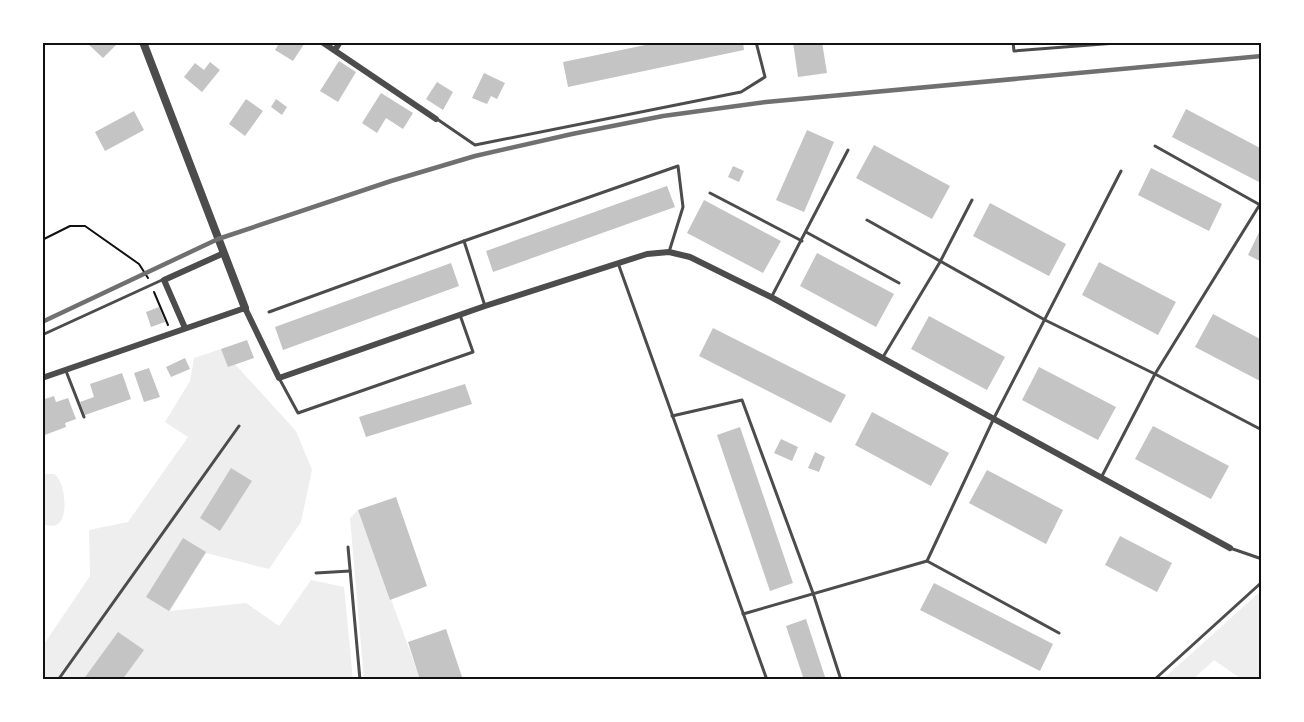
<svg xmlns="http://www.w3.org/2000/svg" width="1304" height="722" font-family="Mulish,sans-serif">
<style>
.green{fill:#eee}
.building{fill:#c4c4c4}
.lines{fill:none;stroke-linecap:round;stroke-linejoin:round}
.path{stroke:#111;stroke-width:2}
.service{stroke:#4c4c4c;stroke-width:3}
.minor{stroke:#4c4c4c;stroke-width:6}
.tertiary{stroke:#4c4c4c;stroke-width:8}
.rail{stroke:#707070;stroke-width:4.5}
.neatline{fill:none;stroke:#111;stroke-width:2}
</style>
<rect width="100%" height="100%" fill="#fff"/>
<g class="green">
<polygon points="221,349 296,431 312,470 301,522 269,569 206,553 170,611 246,603 279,626 311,580 344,587 353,680 42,680 42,647 90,576 89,530 128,522 188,437 165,422 190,381 194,358"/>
<path d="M42,474H54C65,480 70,520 56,525C52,527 46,525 42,524Z"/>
<path d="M358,510C378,567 401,623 420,680H364L350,518Z"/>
<polygon points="1262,590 1262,680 1243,680 1214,660 1192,680 1162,680"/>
</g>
<g class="building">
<polygon points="86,42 119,42 103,58"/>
<polygon points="280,42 302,42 304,44 293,61 275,50"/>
<polygon points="660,42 743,42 744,50 568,87 563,62"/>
<polygon points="793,42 822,42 827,73 798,77"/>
<polygon points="339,61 356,72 338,102 320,91"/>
<polygon points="210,62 220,70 202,92 184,77 195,63 204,70"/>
<polygon points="484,73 505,83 497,99 491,96 487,104 472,98"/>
<polygon points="437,82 453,92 443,110 426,99"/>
<polygon points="381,93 413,113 403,129 386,118 377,133 362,123"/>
<polygon points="246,99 263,111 245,136 229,124"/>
<polygon points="276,99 287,107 282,115 271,107"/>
<polygon points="1186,109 1262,149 1262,176 1259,182 1172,137"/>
<polygon points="134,111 144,130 105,151 95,132"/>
<polygon points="807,130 834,142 804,212 776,200"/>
<polygon points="874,145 950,186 932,219 856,178"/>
<polygon points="733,166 744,171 739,182 728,177"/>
<polygon points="1151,168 1222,204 1209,231 1138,195"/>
<polygon points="667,186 675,207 493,272 486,251"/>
<polygon points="704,200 781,241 763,273 687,233"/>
<polygon points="990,203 1066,244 1049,276 973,236"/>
<polygon points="1262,226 1262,262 1248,255"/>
<polygon points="817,253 894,294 876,327 800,286"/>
<polygon points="1099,262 1176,302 1158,335 1082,295"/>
<polygon points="451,263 459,286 283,350 275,327"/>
<polygon points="159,307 165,322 151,327 146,312"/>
<polygon points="1213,314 1262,340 1262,382 1195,347"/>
<polygon points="929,316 1005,357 987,390 911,349"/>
<polygon points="713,328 846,395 831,423 699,356"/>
<polygon points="247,340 254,358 228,367 221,349"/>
<polygon points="185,358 190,369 171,377 166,367"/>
<polygon points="1039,367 1116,407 1098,440 1022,400"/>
<polygon points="149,368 160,397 144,402 134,373"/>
<polygon points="122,373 131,399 85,415 80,402 94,397 90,384"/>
<polygon points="465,384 472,404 366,437 359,417"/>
<polygon points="54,396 56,402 68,398 76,419 65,423 66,427 42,436 42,400"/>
<polygon points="872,412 949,453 931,486 855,445"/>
<polygon points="1153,426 1229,466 1211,499 1135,459"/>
<polygon points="740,427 793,583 770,591 717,435"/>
<polygon points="781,439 798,447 792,461 774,453"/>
<polygon points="815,452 825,457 819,472 808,468"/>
<polygon points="231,468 252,481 220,531 200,518"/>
<polygon points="987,470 1063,510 1046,544 969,503"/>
<polygon points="396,497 427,586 390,600 358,510"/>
<polygon points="1120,536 1172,563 1157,592 1105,565"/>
<polygon points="183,538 206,552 169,611 146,597"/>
<polygon points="934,583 1053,644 1040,671 920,610"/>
<polygon points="806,619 826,680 804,680 786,626"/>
<polygon points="446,629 463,680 420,680 408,642"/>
<polygon points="118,632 144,650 122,680 83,680"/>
</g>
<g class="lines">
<g class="path">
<polyline points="42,240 70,226 85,226 139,264 148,278"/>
<polyline points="154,292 168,325"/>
</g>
<g class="service">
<polyline points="1013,42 1014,51 1129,42"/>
<polyline points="437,119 475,145 741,92 765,77 756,42"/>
<polyline points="1155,146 1262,206"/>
<polyline points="710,193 802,241"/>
<polyline points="867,220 1045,320 1155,374 1262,430"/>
<polyline points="806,232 899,283"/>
<polyline points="464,241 678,166 683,207 669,252"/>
<polyline points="618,263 767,680"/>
<polyline points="772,296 848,150"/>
<polyline points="269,312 464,241 485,306"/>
<polyline points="42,335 162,280"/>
<polyline points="883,357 940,262 972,200"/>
<polyline points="66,371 84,417"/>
<polyline points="279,378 298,413 473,352 460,315"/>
<polyline points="672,416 742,400 813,593 841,680"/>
<polyline points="1102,476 1155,374 1262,201"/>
<polyline points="348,547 360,680"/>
<polyline points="1230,548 1262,559"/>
<polyline points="927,561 994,418 1121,171"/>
<polyline points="316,573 350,571"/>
<polyline points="743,614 927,561 1059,633"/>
<polyline points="58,680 239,426"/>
<polyline points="1154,680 1262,582"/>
</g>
<g class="minor">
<polyline points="322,42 436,119"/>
<polyline points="335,50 340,42"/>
<polyline points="185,328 164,280 224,253"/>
<polyline points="42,378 245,308 279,378 485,306 647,254 669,252 690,257 771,297 1230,548"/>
</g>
<polyline class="tertiary" points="143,42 245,308"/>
<polyline class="rail" points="42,322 218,239 391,181 475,156 572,134 663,116 766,102 1262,56"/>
</g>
<rect width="1304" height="722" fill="none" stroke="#ffffff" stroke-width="87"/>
<rect x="44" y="44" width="1216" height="634" class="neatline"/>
</svg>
